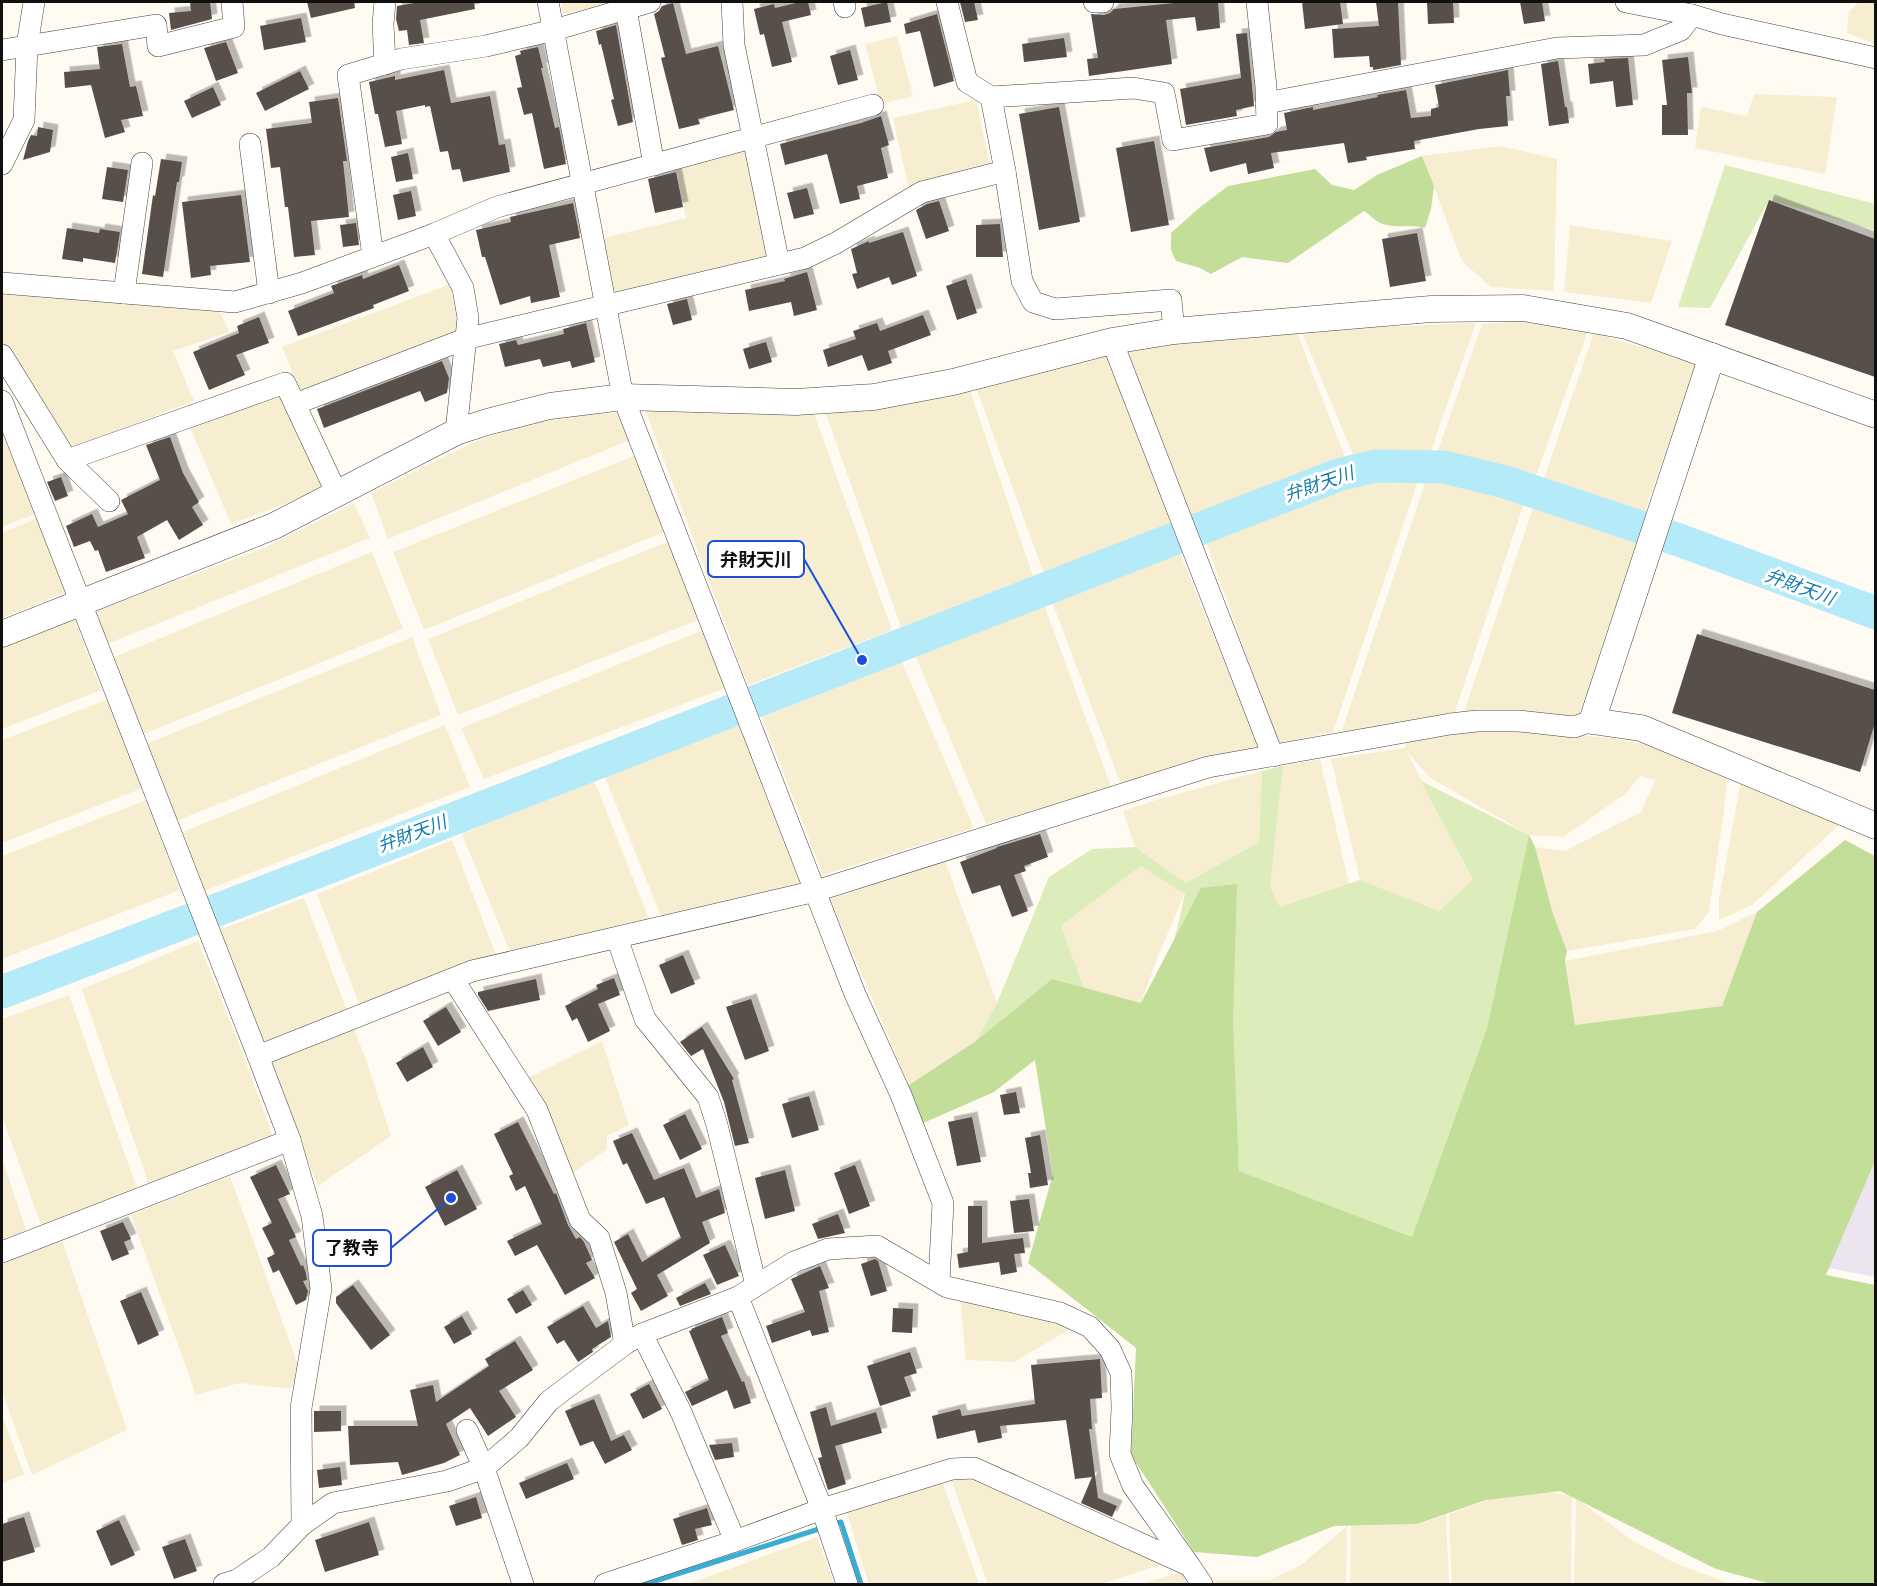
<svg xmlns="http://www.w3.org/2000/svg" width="1877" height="1586" font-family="'IBM Plex Serif','Noto Sans JP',serif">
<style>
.industrial{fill:#ece5ef}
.farmland{fill:#f7eed1}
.green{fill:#dcecba}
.forest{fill:#c2de98}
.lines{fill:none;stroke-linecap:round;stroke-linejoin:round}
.stream{stroke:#38aed4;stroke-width:5}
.river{stroke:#b5eaf9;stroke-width:33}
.building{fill:#594f4c;filter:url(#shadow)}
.minor-casing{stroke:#434343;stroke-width:22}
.tertiary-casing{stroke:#434343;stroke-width:27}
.minor{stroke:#fff;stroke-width:21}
.tertiary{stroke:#fff;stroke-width:26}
.labels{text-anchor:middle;stroke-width:6;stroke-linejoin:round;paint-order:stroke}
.water-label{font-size:18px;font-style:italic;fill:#117faa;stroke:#fff}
.leader{fill:none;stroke:#1d4ed8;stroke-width:2}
.callout-dot{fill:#1d4ed8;stroke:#fff;stroke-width:2}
.callout{fill:#fff;stroke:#1d4ed8;stroke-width:2}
.callout-label{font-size:18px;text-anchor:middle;font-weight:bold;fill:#101010}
</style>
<defs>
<filter id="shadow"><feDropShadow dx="5.5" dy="-5.5" stdDeviation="0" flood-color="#0004"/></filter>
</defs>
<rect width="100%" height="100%" fill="#fffbf3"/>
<polygon class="industrial" points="1875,1131 1875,1277 1808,1264"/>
<g class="farmland">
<polygon points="562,2 618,2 563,14"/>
<polygon points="1859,2 1875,2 1875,44 1847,33 1849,12"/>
<polygon points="897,36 913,96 881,104 865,44"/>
<polygon points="1754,94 1837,97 1825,174 1695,148 1701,107 1747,116"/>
<polygon points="976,100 991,168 908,186 893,118"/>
<polygon points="748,145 770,258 613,294 600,239 686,218 675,164"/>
<polygon points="1501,146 1557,159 1554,291 1491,287 1462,261 1422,156"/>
<polygon points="1570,225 1672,241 1651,303 1564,292"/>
<polygon points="451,284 458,331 301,391 282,347"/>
<polygon points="2,289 218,307 229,332 173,351 194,401 71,448 2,342"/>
<polygon points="1524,321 1588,331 1534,481 1436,456 1482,324"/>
<polygon points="1476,323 1430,453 1354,457 1301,330"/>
<polygon points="1296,330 1346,460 1190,521 1125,350"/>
<polygon points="1594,333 1697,363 1644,513 1542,484"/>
<polygon points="1106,352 1174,524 1044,574 975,385"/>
<polygon points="969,388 1033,576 901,627 825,411"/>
<polygon points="282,391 325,489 231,524 189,425"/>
<polygon points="644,407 813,411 892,630 748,685"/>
<polygon points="617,413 630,440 388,539 371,493 476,441 529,424 585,415"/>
<polygon points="3,429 35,514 2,527 2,430"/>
<polygon points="639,454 667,531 424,630 393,552"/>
<polygon points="1369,474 1419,478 1333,732 1278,744 1205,539"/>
<polygon points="1447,478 1524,503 1454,715 1341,733 1426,480"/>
<polygon points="354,503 370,538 107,644 94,612 264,548"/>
<polygon points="1534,505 1638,538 1578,718 1463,715"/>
<polygon points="38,518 67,592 2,618 2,533"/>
<polygon points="672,540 703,618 458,715 428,639"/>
<polygon points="1178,549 1259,746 1207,760 1122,787 1051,599"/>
<polygon points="372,552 403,629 139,736 114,657"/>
<polygon points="1043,602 1112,789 986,824 916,657"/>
<polygon points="73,615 101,690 2,729 2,645"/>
<polygon points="706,629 728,687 484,779 461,728"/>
<polygon points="412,637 441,715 176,821 145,744"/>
<polygon points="902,662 974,828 823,875 762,717"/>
<polygon points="109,699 143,788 2,843 2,740"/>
<polygon points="740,723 801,885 662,919 605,777"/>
<polygon points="445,725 470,787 204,891 183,832"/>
<polygon points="1465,728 1544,732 1610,738 1669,749 1694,765 1727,775 1724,811 1709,912 1695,929 1567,951 1553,914 1535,847 1565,851 1641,812 1655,780 1640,776 1624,795 1563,837 1529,835 1429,777 1406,750 1473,881 1439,911 1360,880 1331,759 1404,748 1409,738"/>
<polygon points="1320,759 1350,888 1280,907 1270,887 1283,766"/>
<polygon points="1262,771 1259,842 1186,883 1135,847 1123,811 1156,800"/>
<polygon points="594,780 651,924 512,957 462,834"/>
<polygon points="1741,781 1840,824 1752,905 1719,920 1719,899"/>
<polygon points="146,800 180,890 2,959 2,856"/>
<polygon points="452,840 500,965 363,1014 317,894"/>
<polygon points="945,861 997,1003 976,1041 909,1085 830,899"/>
<polygon points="1141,866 1185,893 1158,956 1141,1003 1084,988 1061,926"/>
<polygon points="304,898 366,1060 391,1136 318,1186 216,931"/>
<polygon points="1757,912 1722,1006 1575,1025 1565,961 1717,931"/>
<polygon points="198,941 243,1054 273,1137 149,1185 82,989"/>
<polygon points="69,995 137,1189 41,1225 2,1116 2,1019"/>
<polygon points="602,1041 629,1125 607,1136 607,1149 564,1179 524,1080"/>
<polygon points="2,1159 27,1232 2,1242"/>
<polygon points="230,1176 300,1371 291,1389 240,1383 196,1395 131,1215"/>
<polygon points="62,1240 127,1430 32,1475 2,1391 2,1264"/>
<polygon points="959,1289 1081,1323 1014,1362 966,1360"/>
<polygon points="2,1415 24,1474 2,1484"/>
<polygon points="980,1478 1168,1562 1102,1584 988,1584 951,1479"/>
<polygon points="942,1481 979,1584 869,1584 846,1510"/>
<polygon points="1536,1490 1572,1496 1571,1584 1452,1584 1449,1514 1510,1492"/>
<polygon points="1576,1498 1633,1541 1675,1563 1730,1584 1574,1584"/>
<polygon points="1446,1515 1449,1584 1350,1584 1351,1526 1417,1524"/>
<polygon points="1347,1526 1346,1584 1212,1584 1209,1580 1270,1580 1300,1566"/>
<polygon points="817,1537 834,1584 688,1584"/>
<polygon points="1185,1571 1193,1584 1141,1584"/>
</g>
<g class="green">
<polygon points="1725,165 1875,204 1875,230 1769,200 1710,308 1678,307"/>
<polygon points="1283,766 1270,887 1280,907 1360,880 1439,911 1473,880 1421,781 1529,835 1487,1028 1412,1237 1239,1171 1233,1037 1153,1031 1185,894 1141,866 1061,926 1084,988 1052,979 976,1041 997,1003 1049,877 1092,849 1135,847 1186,883 1259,842 1262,771"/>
</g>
<g class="forest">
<path d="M1422,156L1434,186L1431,209L1425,228C1410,224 1394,229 1380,223C1374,220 1369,214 1364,211L1288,263L1242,257L1211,274L1200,268L1176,261L1171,250V233L1199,208L1228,186L1315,169L1332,185L1354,190L1377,175Z"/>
<polygon points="1529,835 1535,847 1553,914 1567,951 1565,961 1575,1025 1722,1006 1757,912 1845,840 1875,856 1875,1161 1826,1275 1875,1285 1875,1584 1771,1584 1716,1569 1560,1491 1486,1500 1417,1524 1334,1526 1257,1557 1194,1552 1131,1455 1136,1348 1028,1263 1053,1174 1035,1060 994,1092 914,1127 909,1085 976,1041 1052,979 1141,1003 1201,888 1237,884 1233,1021 1239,1171 1412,1237 1487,1028"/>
</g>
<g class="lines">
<g class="stream">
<polyline points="831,1525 841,1522 861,1584"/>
<polyline points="646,1584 822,1528"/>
</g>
<polyline class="river" points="2,992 332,866 1341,474 1376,466 1444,467 1505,482 1679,540 1876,613"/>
</g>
<g class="building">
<polygon points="190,2 210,2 212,19 171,30 169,13 191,11"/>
<polygon points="307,2 354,2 355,8 311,18"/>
<polygon points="420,2 474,2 475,9 420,20 424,43 409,45 407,30 399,31 396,19 397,6"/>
<polygon points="800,2 808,2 811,15 782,22 792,62 772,67 764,34 760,35 754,9 774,4 775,8"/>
<polygon points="887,2 891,22 865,27 861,8"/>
<polygon points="960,2 974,2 978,20 965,22"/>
<polygon points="1184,2 1218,2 1220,28 1197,31 1195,17 1166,20 1172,64 1089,76 1087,59 1098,58 1091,14 1104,15 1110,13 1114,9"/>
<polygon points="1302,2 1340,2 1343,24 1305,29"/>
<polygon points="1376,2 1398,2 1401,65 1373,70 1373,67 1370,67 1369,56 1334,58 1332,29 1379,26"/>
<polygon points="1427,2 1453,2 1454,23 1428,24"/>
<polygon points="1520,2 1542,2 1545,21 1524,24"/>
<polygon points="673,3 686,54 718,46 734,110 698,119 700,124 679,129 661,58 665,57 654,14 659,11 662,6"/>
<polygon points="937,14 954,81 934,87 920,31 906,34 904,24"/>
<polygon points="301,18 306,42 264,50 260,26"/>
<polygon points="616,25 633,122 618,126 611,100 614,99 601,44 599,45 596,31"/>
<polygon points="1247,33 1254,106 1236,110 1237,116 1186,125 1180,89 1241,78 1236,34"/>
<polygon points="1064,38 1067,57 1024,62 1022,44"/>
<polygon points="226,42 238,73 216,81 204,48"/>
<polygon points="122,44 130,87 136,86 143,116 121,120 125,132 105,138 91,85 65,88 64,72 100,69 97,47"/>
<polygon points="538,47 543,68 541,68 555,128 559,127 566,164 544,169 532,113 524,115 517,88 522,87 515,56 521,54 520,51"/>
<polygon points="850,50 858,80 838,85 830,56"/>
<polygon points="1688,57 1692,93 1687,93 1688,135 1662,135 1662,105 1667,105 1662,60"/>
<polygon points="1628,58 1633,105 1616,107 1613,81 1590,84 1588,64 1605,62 1604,59"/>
<polygon points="1558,61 1565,107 1567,107 1569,123 1549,126 1541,64"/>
<polygon points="444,70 451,103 490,96 499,145 505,144 510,172 463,182 460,169 452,170 448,151 440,152 430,106 425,107 425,105 396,111 402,144 385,147 378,114 375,114 369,82 395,76 395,80"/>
<polygon points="1508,70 1510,96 1506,96 1508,126 1479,129 1414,141 1415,149 1366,157 1367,160 1348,163 1344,143 1271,153 1274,168 1248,174 1246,163 1210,172 1204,148 1269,137 1276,132 1287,130 1284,113 1313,107 1313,110 1378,97 1377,95 1406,90 1411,118 1431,116 1431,109 1439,107 1435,85"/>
<polygon points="300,71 309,89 265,111 256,93"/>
<polygon points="213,87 221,105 192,118 184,101"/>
<polygon points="338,98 347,161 343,161 349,217 311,221 315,255 294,257 288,207 285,207 280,167 271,168 266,129 312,123 309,102"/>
<polygon points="1059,107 1080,222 1039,230 1019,114"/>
<polygon points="881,116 889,145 881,148 888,178 857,186 860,199 840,204 827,154 785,165 780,144 861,123"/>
<polygon points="38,127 53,130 50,152 23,160 28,141 31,135 37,136"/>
<polygon points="1154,141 1169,225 1131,232 1116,148"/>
<polygon points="408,153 413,179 396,182 391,157"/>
<polygon points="161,159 182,162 179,182 177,182 163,277 142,274 153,195 155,196"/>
<polygon points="107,167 128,170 123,202 102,199"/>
<polygon points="676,172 683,207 655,213 648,179"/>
<polygon points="807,188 814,214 794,219 787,193"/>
<polygon points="411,191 416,216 398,220 393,195"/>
<polygon points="241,195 250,262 210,266 211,275 191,278 182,202"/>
<polygon points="1769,200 1875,239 1875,377 1725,325"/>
<polygon points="939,201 949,231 926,239 916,210 927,204"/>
<polygon points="573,203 580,238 549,245 560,297 531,303 530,296 500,305 485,257 482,257 476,230 511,222 510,217"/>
<polygon points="356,223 359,245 343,247 340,225"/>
<polygon points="1000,224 1003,257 976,257 976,225"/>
<polygon points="67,228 99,233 100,229 120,232 115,263 83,258 83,262 62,259"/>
<polygon points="903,232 917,276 892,285 889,277 857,289 852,274 857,273 851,249 869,241 869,243"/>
<polygon points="1417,233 1426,281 1390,287 1382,239"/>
<polygon points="399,265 409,291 373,305 374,308 298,336 288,311 334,293 331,286 362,275 363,279"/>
<polygon points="807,272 817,310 794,316 791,302 749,311 745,290 785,281 784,279"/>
<polygon points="966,279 977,313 957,320 946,286"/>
<polygon points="687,299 692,320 673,325 667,304"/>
<polygon points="923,315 931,335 888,351 892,363 868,371 862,355 828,367 823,350 856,339 853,331 877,323 880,331"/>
<polygon points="259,317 269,343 236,355 245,375 209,390 193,352 239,333 237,326"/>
<polygon points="586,323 595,362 572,368 570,361 543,367 540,359 505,367 499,344 516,340 518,345 564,334 563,329"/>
<polygon points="766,342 772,362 749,369 743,349"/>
<polygon points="442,361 449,378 447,393 425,402 420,391 324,428 317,409"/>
<polygon points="170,437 183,473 199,502 192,507 203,525 179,540 167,520 137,537 145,558 106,572 98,550 95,551 90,541 74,547 66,526 92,514 98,527 128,514 121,500 160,480 146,445"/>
<polygon points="61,477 68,496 55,501 47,482"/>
<polygon points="1697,634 1875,690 1875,723 1860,772 1672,713"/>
<polygon points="1040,834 1048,857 1024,866 1026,871 1014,875 1028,911 1012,917 1000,885 972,894 960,862 997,848 997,847"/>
<polygon points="683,955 695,984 671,994 659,965"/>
<polygon points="614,978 620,995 598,1004 610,1031 588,1042 577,1018 572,1021 565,1006 598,989 596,985"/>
<polygon points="536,979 540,1000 488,1011 478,995 478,992"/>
<polygon points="751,999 769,1051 745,1060 726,1007"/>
<polygon points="446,1007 461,1032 438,1046 423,1021"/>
<polygon points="702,1027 734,1079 732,1080 749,1143 735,1146 724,1102 703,1049 691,1056 680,1042"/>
<polygon points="423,1047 433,1067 407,1082 396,1063"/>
<polygon points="1016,1092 1020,1113 1004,1115 1000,1095"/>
<polygon points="809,1096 819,1130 792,1138 782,1104"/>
<polygon points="685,1114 702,1149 680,1160 663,1125"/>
<polygon points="972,1117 981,1162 957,1166 948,1122"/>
<polygon points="518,1122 554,1194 556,1193 568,1225 576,1239 580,1237 584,1242 592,1260 586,1263 595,1278 565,1295 537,1245 515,1256 507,1241 542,1224 525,1186 516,1191 509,1176 513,1174 494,1134"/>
<polygon points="632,1133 654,1180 684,1168 696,1198 719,1189 725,1213 702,1222 710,1243 657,1275 668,1296 641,1311 631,1293 637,1289 614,1242 628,1234 642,1262 681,1238 664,1197 646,1204 627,1163 623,1165 613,1141"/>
<polygon points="1040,1135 1048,1185 1030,1188 1028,1173 1031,1173 1025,1138"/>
<polygon points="276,1165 290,1194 278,1199 296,1237 289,1240 301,1266 303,1265 306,1273 307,1280 303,1281 308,1291 306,1300 296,1305 279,1270 273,1273 267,1258 275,1254 262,1228 272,1223 250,1177"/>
<polygon points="855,1165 870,1206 849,1214 834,1173"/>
<polygon points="457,1170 477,1209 445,1226 425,1187"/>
<polygon points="785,1170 795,1211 765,1219 755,1178"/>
<polygon points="1029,1199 1034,1231 1014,1233 1010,1201"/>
<polygon points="968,1206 982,1206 982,1243 1023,1238 1025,1253 1014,1254 1017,1272 1001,1275 999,1262 959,1268 957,1254 968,1252"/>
<polygon points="838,1214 845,1233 818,1239 812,1224"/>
<polygon points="123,1222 131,1239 124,1242 129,1254 112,1261 100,1231"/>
<polygon points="725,1245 739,1276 717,1285 703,1255"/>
<polygon points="875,1259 878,1261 887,1291 871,1296 861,1264"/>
<polygon points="820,1266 829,1288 819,1291 829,1332 812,1336 810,1330 772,1343 766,1326 805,1312 791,1279"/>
<polygon points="705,1283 711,1294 680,1306 676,1298"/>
<polygon points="353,1285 390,1335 371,1350 336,1303 336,1297"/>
<polygon points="523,1290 532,1305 516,1314 507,1299"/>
<polygon points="141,1292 159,1335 138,1345 120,1301"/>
<polygon points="583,1306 596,1328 608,1321 611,1337 592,1349 593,1352 578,1362 564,1340 557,1344 547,1327"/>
<polygon points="893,1308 913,1309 912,1333 892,1332"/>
<polygon points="462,1316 472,1334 454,1344 444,1327"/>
<polygon points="722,1317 728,1333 721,1336 742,1382 744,1381 751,1403 734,1409 727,1390 692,1406 685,1392 709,1380 689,1331 692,1330 691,1329"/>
<polygon points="515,1341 533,1370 499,1391 516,1417 488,1436 470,1408 446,1424 460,1455 444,1463 402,1475 398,1462 350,1465 348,1426 418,1426 410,1390 433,1385 436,1402 489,1366 485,1359"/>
<polygon points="910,1352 917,1373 904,1377 911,1396 880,1406 867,1366"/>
<polygon points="1100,1359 1102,1398 1090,1399 1092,1429 1089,1429 1098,1498 1117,1506 1112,1517 1081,1503 1092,1477 1075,1479 1066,1420 1000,1426 1002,1438 978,1443 975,1430 937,1439 932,1416 960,1409 962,1416 1035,1404 1031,1365"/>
<polygon points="649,1384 662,1409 643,1419 630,1394"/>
<polygon points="594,1399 611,1441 624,1435 632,1450 605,1464 593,1441 580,1446 565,1411"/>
<polygon points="826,1407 831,1426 876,1412 882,1433 835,1446 846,1484 828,1490 818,1458 822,1457 810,1412"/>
<polygon points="314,1411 341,1411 341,1431 314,1432"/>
<polygon points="732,1443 734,1457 715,1460 709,1445"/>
<polygon points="567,1463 574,1479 526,1499 519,1483"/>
<polygon points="340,1467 342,1485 319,1488 317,1470"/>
<polygon points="476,1497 482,1518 456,1526 449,1506"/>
<polygon points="707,1508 712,1525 695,1529 698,1540 682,1545 673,1519"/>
<polygon points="24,1517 35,1552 2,1562 2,1524"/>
<polygon points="119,1520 135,1555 111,1566 96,1531"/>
<polygon points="369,1522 379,1555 325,1572 315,1540"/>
<polygon points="185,1539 197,1571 174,1579 162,1547"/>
</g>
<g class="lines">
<g class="minor-casing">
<g id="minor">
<polyline points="548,2 623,397 855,994 901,1095 943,1203 939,1282"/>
<polyline points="732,2 734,45 779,264"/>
<polyline points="844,2 845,7"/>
<polyline points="947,2 967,82 991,97 1005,171 1022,281 1033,302 1055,309 1171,300 1174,331"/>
<polyline points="1094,2 1103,2"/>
<polyline points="1626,2 1692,15 1722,24 1876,58"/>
<polyline points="626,9 654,165"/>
<polyline points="2,50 156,25 158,46 234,27 232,2"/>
<polyline points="385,64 383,24 385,2"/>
<polyline points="991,97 1133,88 1164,93 1173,140 1267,124 1266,87 1257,2"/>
<polyline points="1266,103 1557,48 1644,45 1681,30 1692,15"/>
<polyline points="250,144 269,293"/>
<polyline points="2,164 24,120 27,46 34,2"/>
<polyline points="434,234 463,288 468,318 456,432"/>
<polyline points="373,256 348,75 401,59 486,46 554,30 650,2"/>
<polyline points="2,283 235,302 302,283 434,234 497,207 873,105"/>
<polyline points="124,293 142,163"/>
<polyline points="1112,341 1273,756"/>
<polyline points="2,355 67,460 109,501"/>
<polyline points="2,401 258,1056 290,1140 312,1216 321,1289 301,1408 302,1525"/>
<polyline points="295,404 465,339 805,258 836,243 922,192 1005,171"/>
<polyline points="67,460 285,383 337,494"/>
<polyline points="617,938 645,1019 708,1097 717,1125 756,1285"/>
<polyline points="453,979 537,1110 580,1220 599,1238 616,1293 625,1344"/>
<polyline points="258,1056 472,971 816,891 1208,767 1450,724 1477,721 1519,721 1574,727 1592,721"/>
<polyline points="2,1252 290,1140"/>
<polyline points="738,1297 822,1509 847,1584"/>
<polyline points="642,1334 681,1412 735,1541"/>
<polyline points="467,1430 484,1468 523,1584"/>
<polyline points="224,1584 237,1580 271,1557 302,1525 333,1503 447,1481 484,1468 519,1438 549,1401 625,1344 642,1334 738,1297 794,1262 828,1249 877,1246 947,1287 1060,1313 1090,1327 1110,1349 1121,1373 1122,1408 1120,1454 1133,1486 1190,1566 1202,1584"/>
<polyline points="605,1584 735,1541 822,1509 952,1469 974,1468 1188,1565"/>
</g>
</g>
<g class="tertiary-casing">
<g id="tertiary">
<polyline points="1712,356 1592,721 1641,728 1876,826"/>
<polyline points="2,634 274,526 456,432 487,422 550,406 623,397 796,402 874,397 953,382 1112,341 1174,331 1431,309 1523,308 1627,326 1876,415"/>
</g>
</g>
<use href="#minor" class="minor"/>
<use href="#tertiary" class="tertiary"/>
</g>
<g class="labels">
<g class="water-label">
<text transform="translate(1319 484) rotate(-19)" y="6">弁財天川</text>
<text transform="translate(1800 587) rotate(20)" y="6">弁財天川</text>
<text transform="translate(412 834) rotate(-21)" y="6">弁財天川</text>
</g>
</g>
<path class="leader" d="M862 660L804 559M451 1198L391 1248"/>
<g class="callout-dot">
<circle cx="862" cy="660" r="6"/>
<circle cx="451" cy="1198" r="6"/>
</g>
<g class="callout">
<rect x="708" y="541" width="96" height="36" rx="6"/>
<rect x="313" y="1230" width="78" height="36" rx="6"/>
</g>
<g class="callout-label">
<text x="756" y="566">弁財天川</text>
<text x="352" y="1254">了教寺</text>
</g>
<rect width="1877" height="1586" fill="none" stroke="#101010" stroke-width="6"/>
</svg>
